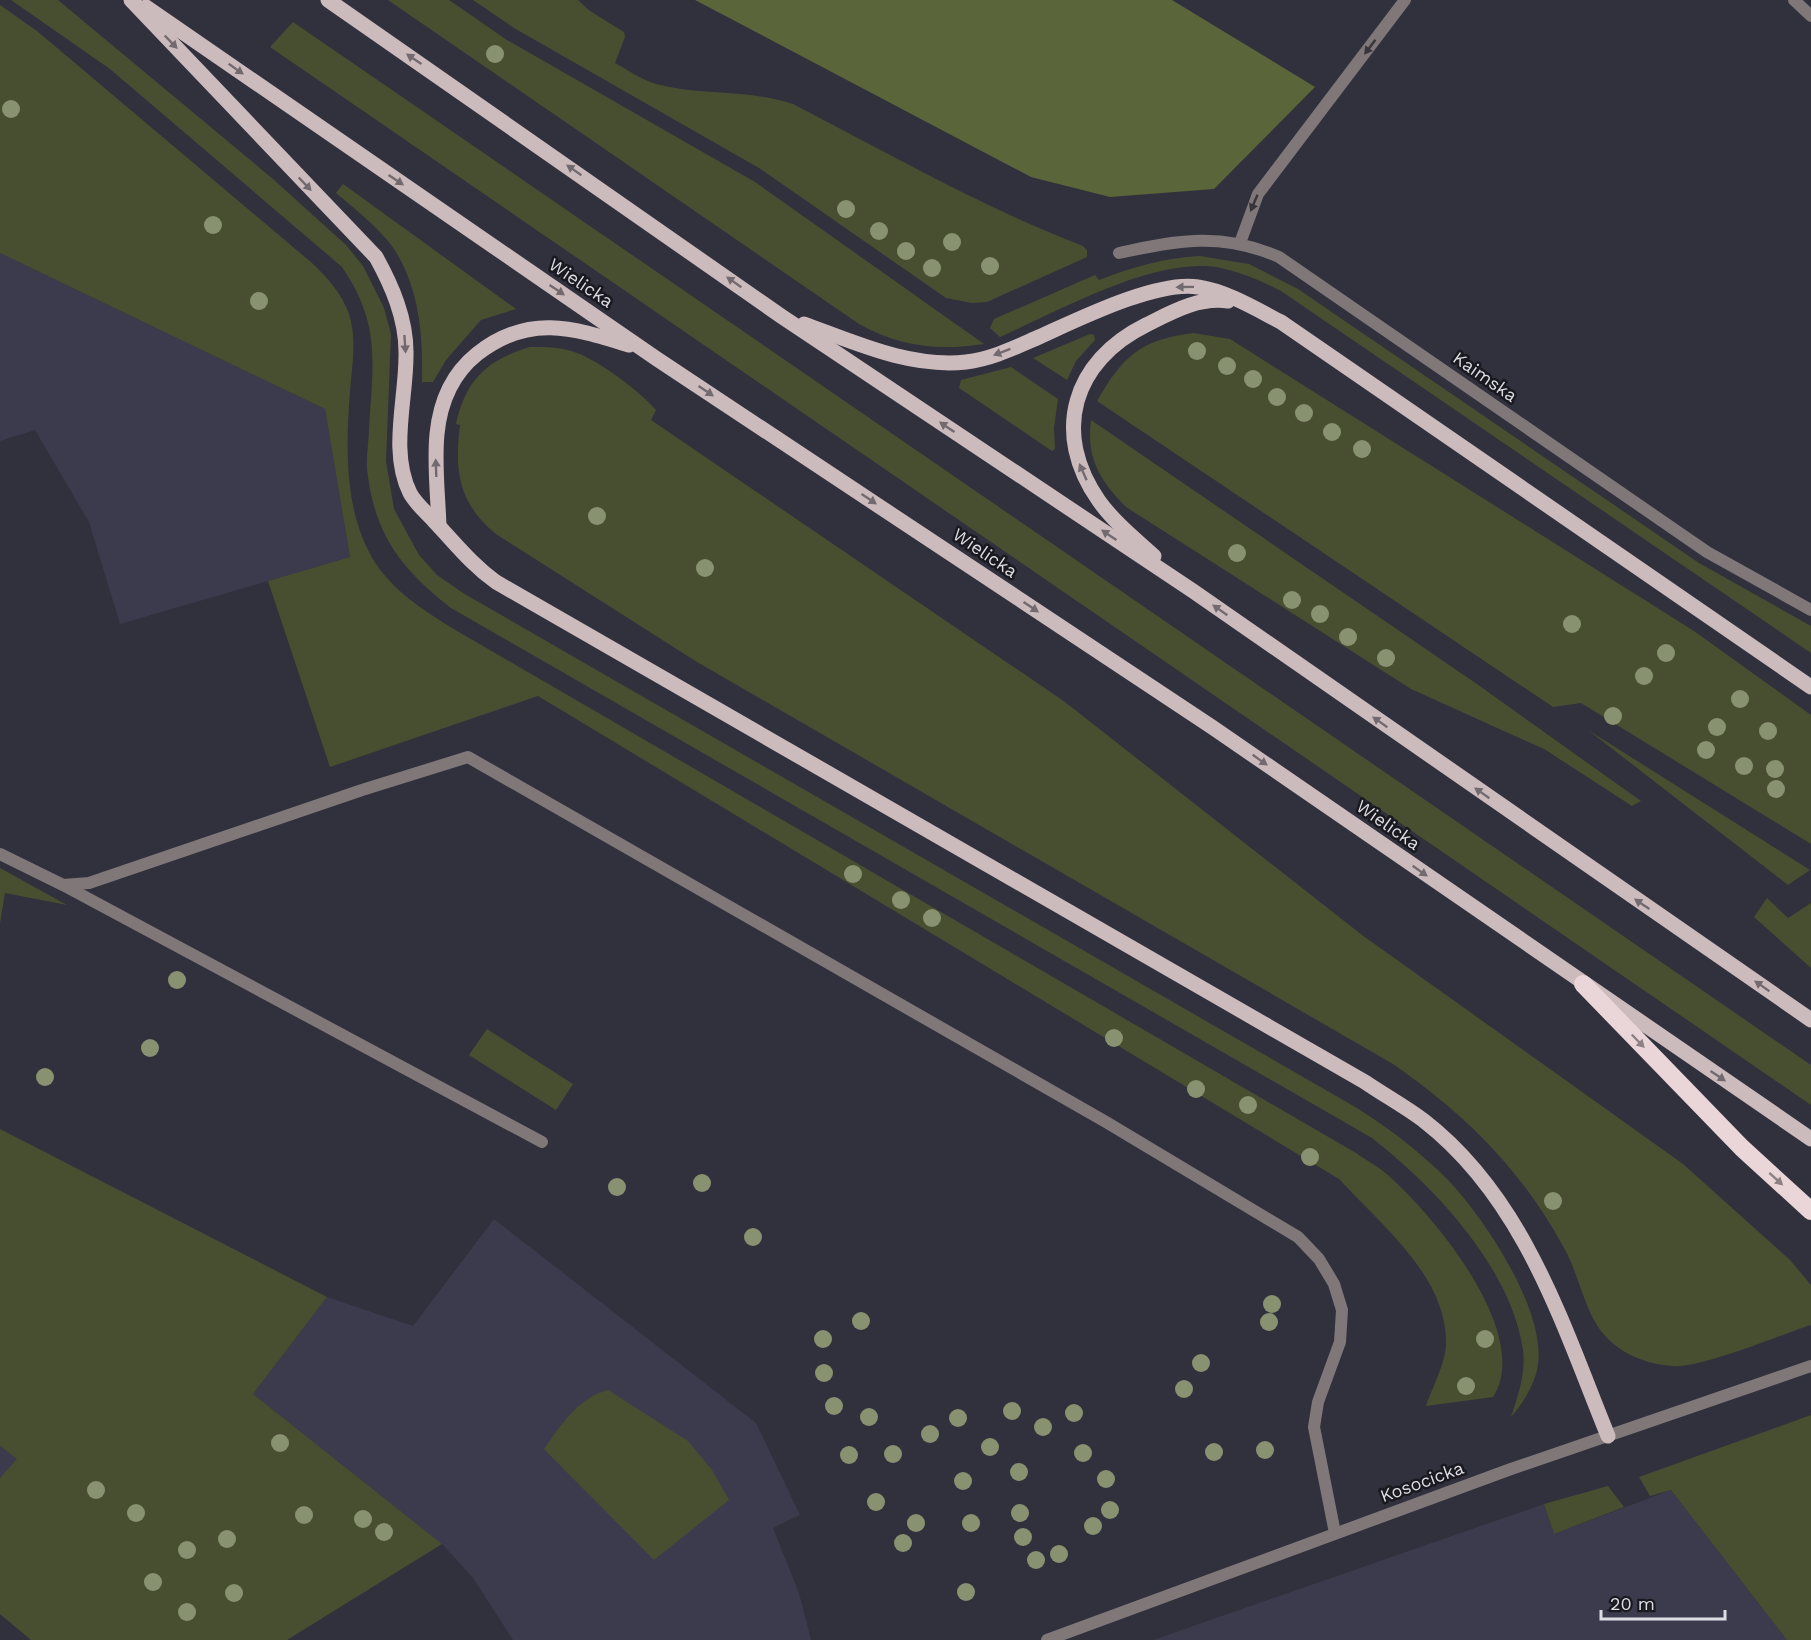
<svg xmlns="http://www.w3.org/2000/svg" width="1811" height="1640" font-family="'Work Sans',sans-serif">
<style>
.built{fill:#3c3b4d}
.green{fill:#484f31}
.forest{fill:#5a6539}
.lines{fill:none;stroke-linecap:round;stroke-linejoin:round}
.service{stroke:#7f7778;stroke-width:12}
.minor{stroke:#7f7778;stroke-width:12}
.tertiary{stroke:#7f7778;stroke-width:12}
.primary{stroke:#ccbbbd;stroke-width:15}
.motorway{stroke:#ead6d8;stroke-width:18}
.tree{fill:#889270}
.oneway{fill:#726a6e}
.oneway2{fill:#38353a}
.oneway3{fill:#8c8185}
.labels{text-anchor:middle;stroke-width:5;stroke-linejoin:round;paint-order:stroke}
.street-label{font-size:18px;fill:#dedde5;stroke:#19191f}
</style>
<rect width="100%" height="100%" fill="#31303d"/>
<g class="built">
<polygon points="0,253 325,409 350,557 120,624 89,522 35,430 0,441"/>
<polygon points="494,1219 756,1423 800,1515 773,1528 799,1593 811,1640 513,1640 473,1578 442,1544 253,1394 327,1297 413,1326"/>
<polygon points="0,1446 18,1459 0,1478"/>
<polygon points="1671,1490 1787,1640 1153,1640 1544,1504 1554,1534"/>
</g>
<g class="green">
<path d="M11,0H58L273,179L346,245L363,266L384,308L391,334L386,461L394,509L419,555L437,575L463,593L1357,1108C1390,1129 1420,1152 1447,1179C1484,1217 1553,1319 1536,1374C1531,1390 1522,1404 1511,1417C1518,1396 1526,1373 1523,1350C1511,1268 1435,1187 1372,1138L451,608C401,569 374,534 367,469C366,456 369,441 369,428C373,363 381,324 342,267L110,69Z"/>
<path d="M388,0H449L507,40L755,182L984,344C939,351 900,347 859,324Z"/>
<path d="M473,0H578L590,11L624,32L625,37L615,63C628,70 642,80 656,84C701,96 749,89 793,104C888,153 982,207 1083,246L1087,250V257L987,302L972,303L946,298L759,168L514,28Z"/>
<path d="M0,5L37,31L312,263C327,277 342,294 349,314C357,339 352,366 350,391C346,443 344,504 369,552C387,587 420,608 452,628L1356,1153C1367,1161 1380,1167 1390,1177C1435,1217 1533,1335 1493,1397L1426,1406C1432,1388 1445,1364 1446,1345C1448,1277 1381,1225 1339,1179L538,696L330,767L268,581L350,557L325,409L0,253Z"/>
<polygon points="293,22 1811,1065 1811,1105 270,47"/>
<path d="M343,184L516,309L481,320L446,360L433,382H422C423,337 420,292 396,252C384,232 354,208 336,193Z"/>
<path d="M1200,256L1249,264L1298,289L1699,563L1811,626V653L1281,291C1262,281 1242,273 1221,268C1157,255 1059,311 1000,337L990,328L994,319L1095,275L1099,280C1133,267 1163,258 1200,256Z"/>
<path d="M1193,333L1230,339L1694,631L1811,715V844L1581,703L1553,707L1097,401C1123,356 1140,340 1193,333Z"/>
<polygon points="1090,334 1094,335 1095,340 1076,361 1067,380 1033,358"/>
<path d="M530,347C546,347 562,347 577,353C598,360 642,393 656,410L651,420L1065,702L1362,935L1683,1164L1790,1260L1811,1285V1325C1780,1335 1700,1369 1672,1366C1645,1364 1618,1353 1601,1331C1583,1307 1579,1274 1564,1248C1521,1169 1466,1115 1393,1064L697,662L496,534C459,504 454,471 460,425L456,424C466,379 487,360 530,347Z"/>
<polygon points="1011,367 1058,399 1054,428 1055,449 1052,451 959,388 961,380"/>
<path d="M1091,420L1474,682L1641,801L1632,806L1544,749L1411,689L1126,507C1100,481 1086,458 1091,420Z"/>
<polygon points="1588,730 1810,870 1788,885"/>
<polygon points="0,868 67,905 5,893 0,923"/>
<polygon points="1767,898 1788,918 1811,903 1811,968 1754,917"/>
<polygon points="487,1029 573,1084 556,1110 469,1055"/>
<polygon points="0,1129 327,1297 253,1394 442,1544 287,1640 31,1640 0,1614 0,1478 17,1459 0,1446"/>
<path d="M608,1390L688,1441L712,1470L729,1500L654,1560L544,1449C561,1425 578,1398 608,1390Z"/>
<polygon points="1811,1415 1811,1640 1787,1640 1671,1490 1650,1496 1639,1477"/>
<polygon points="1608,1486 1624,1507 1554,1534 1544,1504"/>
</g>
<polygon class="forest" points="695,0 1172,0 1315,87 1214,189 1110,197 1031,177"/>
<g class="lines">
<g class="service">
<polyline points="0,854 63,885 542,1142"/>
<polyline points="63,885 89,883 362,790 468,757 1106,1122 1298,1237 1319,1259 1334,1284 1342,1310 1340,1342 1318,1402 1314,1427 1335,1533"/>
</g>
<g class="minor">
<polyline points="1794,0 1811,16"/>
<polyline points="1240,243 1258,194 1405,0"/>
<path d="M1119,253C1178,240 1222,232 1279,257L1707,552L1811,610"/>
</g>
<polyline class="tertiary" points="1047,1640 1511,1469 1811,1366"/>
<g class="primary">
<path d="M131,0L376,257C392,286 406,318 406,352C407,397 389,451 410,493C415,503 427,513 434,521C455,543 471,564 496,582L1365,1082C1384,1095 1404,1106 1423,1120C1524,1198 1562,1323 1608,1436"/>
<polyline points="328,0 781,316 1193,591 1811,1020"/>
<polyline points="146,7 657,359 1212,727 1811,1139"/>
<path d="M804,324C856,343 910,368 966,362C992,359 1016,347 1039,337C1077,320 1157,280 1198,287C1226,291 1256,309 1281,322L1811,687"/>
<path d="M439,526C438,496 434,464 437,434C440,403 452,374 477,354C528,314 571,327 629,345"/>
<path d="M1154,556C1135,539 1114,522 1099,501C1051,433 1073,361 1146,325C1172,312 1198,297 1228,301"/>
</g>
<polyline class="motorway" points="1583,984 1742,1148 1811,1211"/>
</g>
<g class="tree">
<circle cx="495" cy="54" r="9"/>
<circle cx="11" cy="109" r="9"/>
<circle cx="846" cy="209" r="9"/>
<circle cx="213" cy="225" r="9"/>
<circle cx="879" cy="231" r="9"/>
<circle cx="952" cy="242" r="9"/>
<circle cx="906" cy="251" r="9"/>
<circle cx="990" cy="266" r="9"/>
<circle cx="932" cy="268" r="9"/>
<circle cx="259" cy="301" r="9"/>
<circle cx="1197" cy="351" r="9"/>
<circle cx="1227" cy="366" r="9"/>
<circle cx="1253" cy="379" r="9"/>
<circle cx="1277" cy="397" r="9"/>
<circle cx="1304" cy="413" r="9"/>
<circle cx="1332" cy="432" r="9"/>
<circle cx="1362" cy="449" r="9"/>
<circle cx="597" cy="516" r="9"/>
<circle cx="1237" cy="553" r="9"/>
<circle cx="705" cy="568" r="9"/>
<circle cx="1292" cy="600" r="9"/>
<circle cx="1320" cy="614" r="9"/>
<circle cx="1572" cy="624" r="9"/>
<circle cx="1348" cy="637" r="9"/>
<circle cx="1666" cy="653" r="9"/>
<circle cx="1386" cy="658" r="9"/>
<circle cx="1644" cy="676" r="9"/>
<circle cx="1740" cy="699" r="9"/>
<circle cx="1613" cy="716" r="9"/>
<circle cx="1717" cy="727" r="9"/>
<circle cx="1768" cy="731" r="9"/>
<circle cx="1706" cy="750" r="9"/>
<circle cx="1744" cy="766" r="9"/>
<circle cx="1775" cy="769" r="9"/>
<circle cx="1776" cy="789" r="9"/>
<circle cx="853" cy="874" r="9"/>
<circle cx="901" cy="900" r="9"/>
<circle cx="932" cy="918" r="9"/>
<circle cx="177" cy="980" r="9"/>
<circle cx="1114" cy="1038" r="9"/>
<circle cx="150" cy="1048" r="9"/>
<circle cx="45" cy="1077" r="9"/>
<circle cx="1196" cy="1089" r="9"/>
<circle cx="1248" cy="1105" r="9"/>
<circle cx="1310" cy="1157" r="9"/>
<circle cx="702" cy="1183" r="9"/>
<circle cx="617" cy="1187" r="9"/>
<circle cx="1553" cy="1201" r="9"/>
<circle cx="753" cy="1237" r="9"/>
<circle cx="1272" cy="1304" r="9"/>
<circle cx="861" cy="1321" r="9"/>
<circle cx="1269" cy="1322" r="9"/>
<circle cx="823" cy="1339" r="9"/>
<circle cx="1485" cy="1339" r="9"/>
<circle cx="1201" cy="1363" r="9"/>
<circle cx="824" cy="1373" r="9"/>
<circle cx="1466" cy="1386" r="9"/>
<circle cx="1184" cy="1389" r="9"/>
<circle cx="834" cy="1406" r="9"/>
<circle cx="1012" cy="1411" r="9"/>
<circle cx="1074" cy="1413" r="9"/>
<circle cx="869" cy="1417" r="9"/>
<circle cx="958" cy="1418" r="9"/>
<circle cx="1043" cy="1427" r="9"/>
<circle cx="930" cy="1434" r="9"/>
<circle cx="280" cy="1443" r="9"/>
<circle cx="990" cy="1447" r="9"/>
<circle cx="1265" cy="1450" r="9"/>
<circle cx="1214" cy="1452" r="9"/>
<circle cx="1083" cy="1453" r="9"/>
<circle cx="893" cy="1454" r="9"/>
<circle cx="849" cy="1455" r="9"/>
<circle cx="1019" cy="1472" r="9"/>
<circle cx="1106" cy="1479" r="9"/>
<circle cx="963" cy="1481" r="9"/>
<circle cx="96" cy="1490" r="9"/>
<circle cx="876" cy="1502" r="9"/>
<circle cx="1110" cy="1510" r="9"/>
<circle cx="136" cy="1513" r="9"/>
<circle cx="1020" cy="1513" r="9"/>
<circle cx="304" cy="1515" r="9"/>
<circle cx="363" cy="1519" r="9"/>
<circle cx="916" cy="1523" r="9"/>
<circle cx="971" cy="1523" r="9"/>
<circle cx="1093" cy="1526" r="9"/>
<circle cx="384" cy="1532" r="9"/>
<circle cx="1023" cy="1537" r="9"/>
<circle cx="227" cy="1539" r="9"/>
<circle cx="903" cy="1543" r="9"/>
<circle cx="187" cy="1550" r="9"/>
<circle cx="1059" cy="1554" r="9"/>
<circle cx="1036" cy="1560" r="9"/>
<circle cx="153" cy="1582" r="9"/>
<circle cx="966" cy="1592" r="9"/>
<circle cx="234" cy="1593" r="9"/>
<circle cx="187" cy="1612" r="9"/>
</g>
<defs><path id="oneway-solid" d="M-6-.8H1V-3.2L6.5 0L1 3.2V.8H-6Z" transform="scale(1.5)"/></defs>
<g class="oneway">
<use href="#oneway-solid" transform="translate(171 42) rotate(46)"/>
<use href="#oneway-solid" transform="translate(414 59) rotate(-146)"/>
<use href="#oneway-solid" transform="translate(236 69) rotate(35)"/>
<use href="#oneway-solid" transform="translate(574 170) rotate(-145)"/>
<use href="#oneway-solid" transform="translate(396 180) rotate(34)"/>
<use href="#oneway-solid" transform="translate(305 184) rotate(46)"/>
<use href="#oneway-solid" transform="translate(734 282) rotate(-145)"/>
<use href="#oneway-solid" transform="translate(1185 287) rotate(179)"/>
<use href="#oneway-solid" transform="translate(557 290) rotate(34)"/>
<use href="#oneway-solid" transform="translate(405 344) rotate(86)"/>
<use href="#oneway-solid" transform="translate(1002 352) rotate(159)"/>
<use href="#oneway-solid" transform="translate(706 391) rotate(34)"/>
<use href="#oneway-solid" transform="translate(947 427) rotate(-146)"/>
<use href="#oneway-solid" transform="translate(436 468) rotate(-92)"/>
<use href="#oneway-solid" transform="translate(1083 472) rotate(-114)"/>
<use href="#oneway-solid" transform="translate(869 499) rotate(34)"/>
<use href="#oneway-solid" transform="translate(1109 535) rotate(-146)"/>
<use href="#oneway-solid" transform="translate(1031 607) rotate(34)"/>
<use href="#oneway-solid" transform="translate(1220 610) rotate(-145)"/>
<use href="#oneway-solid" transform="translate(1380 722) rotate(-145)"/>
<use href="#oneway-solid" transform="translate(1260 760) rotate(35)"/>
<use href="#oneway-solid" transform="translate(1482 793) rotate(-145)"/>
<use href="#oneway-solid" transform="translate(1420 871) rotate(35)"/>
<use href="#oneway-solid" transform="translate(1642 904) rotate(-146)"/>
<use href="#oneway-solid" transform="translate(1762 986) rotate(-145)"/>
<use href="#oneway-solid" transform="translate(1718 1076) rotate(34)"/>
</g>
<g class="oneway2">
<use href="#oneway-solid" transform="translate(1370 47) rotate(127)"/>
<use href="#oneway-solid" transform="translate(1254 203) rotate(113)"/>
</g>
<g class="oneway3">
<use href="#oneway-solid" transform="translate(1638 1041) rotate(46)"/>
<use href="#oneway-solid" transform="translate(1776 1179) rotate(42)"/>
</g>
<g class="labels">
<g class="street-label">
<text transform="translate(581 283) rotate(34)" y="6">Wielicka</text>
<text transform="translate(1485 377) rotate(35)" y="6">Kaimska</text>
<text transform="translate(985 553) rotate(34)" y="6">Wielicka</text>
<text transform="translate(1388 825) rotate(35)" y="6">Wielicka</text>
<text transform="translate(1422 1482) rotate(-20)" y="6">Kosocicka</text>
</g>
</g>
<path d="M1601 1610v9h124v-9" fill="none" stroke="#dedde5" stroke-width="3"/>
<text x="1610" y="1610" font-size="18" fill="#dedde5" stroke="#19191f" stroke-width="4.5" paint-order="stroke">20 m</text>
</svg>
